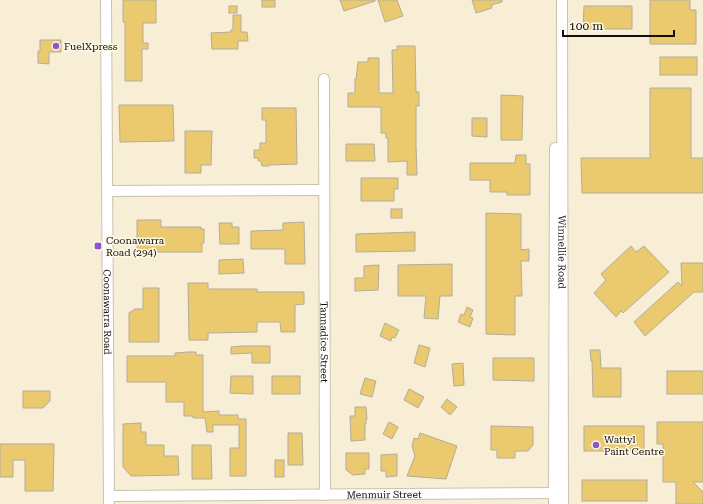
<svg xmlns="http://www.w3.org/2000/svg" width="703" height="504" font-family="'Roboto Serif',serif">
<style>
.built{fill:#f8eed5}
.building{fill:#ebca6f;stroke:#b2ac9b}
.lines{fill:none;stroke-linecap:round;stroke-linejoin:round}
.minor-casing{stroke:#c8c2b1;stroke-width:12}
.minor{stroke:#fff;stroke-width:10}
.poi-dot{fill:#8b55cd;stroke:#fef8e6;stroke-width:1.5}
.labels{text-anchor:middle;stroke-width:3;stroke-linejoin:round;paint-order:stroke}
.poi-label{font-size:10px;fill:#100e08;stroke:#fef8e6;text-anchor:start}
.street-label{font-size:10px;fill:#100e08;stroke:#fef8e6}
</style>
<rect width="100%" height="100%" fill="#fef8e6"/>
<rect class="built" x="0" y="0" width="703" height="504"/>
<g class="building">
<polygon points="123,0 156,0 156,23 143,23 143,43 148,43 148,49 142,49 142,81 125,81 125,22 123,22"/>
<rect x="262" y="0" width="13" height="7"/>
<polygon points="340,0 375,0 375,1 344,11"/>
<polygon points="378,0 397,0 403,16 385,22"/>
<polygon points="472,0 502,0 502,2 491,5 492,8 476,13"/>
<polygon points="650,0 690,0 690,10 696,10 696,44 650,44"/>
<rect x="229" y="6" width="8" height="7"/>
<polygon points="584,6 632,6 632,29 583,29"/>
<polygon points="233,15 241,15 241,32 247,32 248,41 238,41 238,49 212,49 211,33 231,32 231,30 233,29"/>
<polygon points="40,40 61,40 61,52 49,52 49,64 38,63 38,51 40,51"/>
<polygon points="397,46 415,46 416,92 419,92 419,106 416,106 416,145 417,175 407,175 407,161 388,162 388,138 386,138 386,133 381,133 381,107 348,107 348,93 355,93 355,79 356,79 358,62 368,62 368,58 379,58 379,93 393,93 392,50 397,50"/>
<rect x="660" y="57" width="37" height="18"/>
<polygon points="650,88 691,88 691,158 703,158 703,193 582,193 581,158 650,158"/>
<polygon points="501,95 523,96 522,140 501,140"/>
<polygon points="119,105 173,105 174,141 120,142"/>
<polygon points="262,108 296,108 297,164 269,165 269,166 262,166 261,161 258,161 258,158 254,158 254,150 260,150 260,143 266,143 266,120 262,120"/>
<polygon points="472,118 487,118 487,137 472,136"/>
<polygon points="185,131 212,131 211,165 201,165 201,173 185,173"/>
<polygon points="346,144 374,144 375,161 346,161"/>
<polygon points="516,155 526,155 526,164 530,164 530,195 507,195 507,192 490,192 490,180 470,180 470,163 515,163"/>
<polygon points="361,178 398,178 398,189 394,189 394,201 361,201"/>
<rect x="391" y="209" width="11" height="9"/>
<polygon points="486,213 521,214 521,250 529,249 529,261 521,261 522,296 515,296 515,335 486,334"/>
<polygon points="137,220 161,220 161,227 201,227 201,229 204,229 204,243 202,243 202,252 150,252 150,254 137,254"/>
<polygon points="304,222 305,264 285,264 285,249 251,249 251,231 283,230 283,223"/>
<polygon points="219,223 232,223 232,227 239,227 239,244 220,244"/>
<polygon points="415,232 415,251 356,252 356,234"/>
<polygon points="631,246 636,252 644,246 669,272 623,313 621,311 616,317 594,293 606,280 601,274"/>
<polygon points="243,259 244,273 219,274 219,260"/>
<polygon points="681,263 703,263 703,292 694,292 645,336 634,322 678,282 682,286"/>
<polygon points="452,264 452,296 440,296 438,319 424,318 426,296 398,296 398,265"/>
<polygon points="379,265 378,290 355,291 355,278 364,278 364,266"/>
<polygon points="188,283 208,283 208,289 257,289 257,292 304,292 304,304 295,305 295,332 281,332 280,322 257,322 257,332 208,333 208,340 189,340"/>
<polygon points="143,288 159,288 159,342 129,342 129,313 135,309 143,309"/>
<polygon points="467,307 473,310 470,317 473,318 470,327 458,322 461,314 464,315"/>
<polygon points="385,323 399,330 395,338 392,337 391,341 380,336"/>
<polygon points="419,345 430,348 425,367 414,363"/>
<polygon points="244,346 270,346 270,363 252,363 252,353 231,354 231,347"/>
<polygon points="590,350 600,350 601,368 621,368 621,397 593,397 592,361 591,361"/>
<polygon points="188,352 196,352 196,355 203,355 203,412 219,411 219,415 238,415 238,419 246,419 246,476 230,476 230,448 239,448 239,425 213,425 213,432 207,432 205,418 193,418 193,416 184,416 184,402 166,402 166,382 127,382 127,356 175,356 175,353"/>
<polygon points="493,358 534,358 534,381 493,380"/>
<polygon points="463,363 464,385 454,386 452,364"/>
<rect x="667" y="371" width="36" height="23"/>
<polygon points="231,376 253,376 253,394 230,393"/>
<rect x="272" y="376" width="28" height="18"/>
<polygon points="365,378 376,381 372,397 360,394"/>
<polygon points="409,389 424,397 418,408 404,400"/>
<polygon points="23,391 50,391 50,401 43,408 23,408"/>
<polygon points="447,399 457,407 450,415 441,407"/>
<polygon points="355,407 366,407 367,419 366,419 366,424 365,424 365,440 351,441 350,416 355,416"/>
<polygon points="389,422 398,427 392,439 383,434"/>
<polygon points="657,422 703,422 703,482 693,482 703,492 703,504 676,504 676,482 663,482 663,444 657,444"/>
<polygon points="141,423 141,432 146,432 146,445 164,445 164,456 178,456 179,475 131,476 123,467 123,424"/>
<polygon points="491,426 533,427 533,445 528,451 515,451 515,458 497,458 497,450 491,450"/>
<rect x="584" y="426" width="60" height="25"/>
<polygon points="288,433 302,433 303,465 288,465"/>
<polygon points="420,433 457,446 446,479 407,476 415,456 412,446 414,438 418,439"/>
<polygon points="0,444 54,444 53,491 25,491 25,460 13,460 13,477 0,477"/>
<polygon points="192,445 211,445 212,479 192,479"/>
<polygon points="346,453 369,453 369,469 365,469 365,474 353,475 346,470"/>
<polygon points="397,454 397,476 386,477 386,471 381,471 381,455"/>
<rect x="275" y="460" width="9" height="17"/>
<rect x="582" y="480" width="65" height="21"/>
</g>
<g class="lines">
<g class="minor-casing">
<g id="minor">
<path id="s1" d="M106,0L109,504"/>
<path id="s2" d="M562,0L563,504"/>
<path id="s3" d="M324,79L325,495"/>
<polyline points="107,191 324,190"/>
<path id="s4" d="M109,496L561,493"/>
<polyline points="554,504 555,148"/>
</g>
</g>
<use href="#minor" class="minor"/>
</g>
<g class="poi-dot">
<circle cx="56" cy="46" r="4"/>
<rect x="94" y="242" width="8" height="8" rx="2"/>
<circle cx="596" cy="445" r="4"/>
</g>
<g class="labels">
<g class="poi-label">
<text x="64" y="50">FuelXpress</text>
<text x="106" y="244">Coonawarra<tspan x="106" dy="12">Road (294)</tspan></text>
<text x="604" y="443">Wattyl<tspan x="604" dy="12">Paint Centre</tspan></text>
</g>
<g class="street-label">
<text dy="4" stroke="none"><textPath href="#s2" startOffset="252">Winnellie Road</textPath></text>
<text dy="4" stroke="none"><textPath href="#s1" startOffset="312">Coonawarra Road</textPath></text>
<text dy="4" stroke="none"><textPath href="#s3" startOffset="263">Tannadice Street</textPath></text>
<text dy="4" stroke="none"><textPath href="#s4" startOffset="275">Menmuir Street</textPath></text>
</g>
</g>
<path d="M563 30v6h111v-6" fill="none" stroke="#100e08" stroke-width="2"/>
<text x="569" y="30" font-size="12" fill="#100e08" stroke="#fef8e6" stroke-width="3" paint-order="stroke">100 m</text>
</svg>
